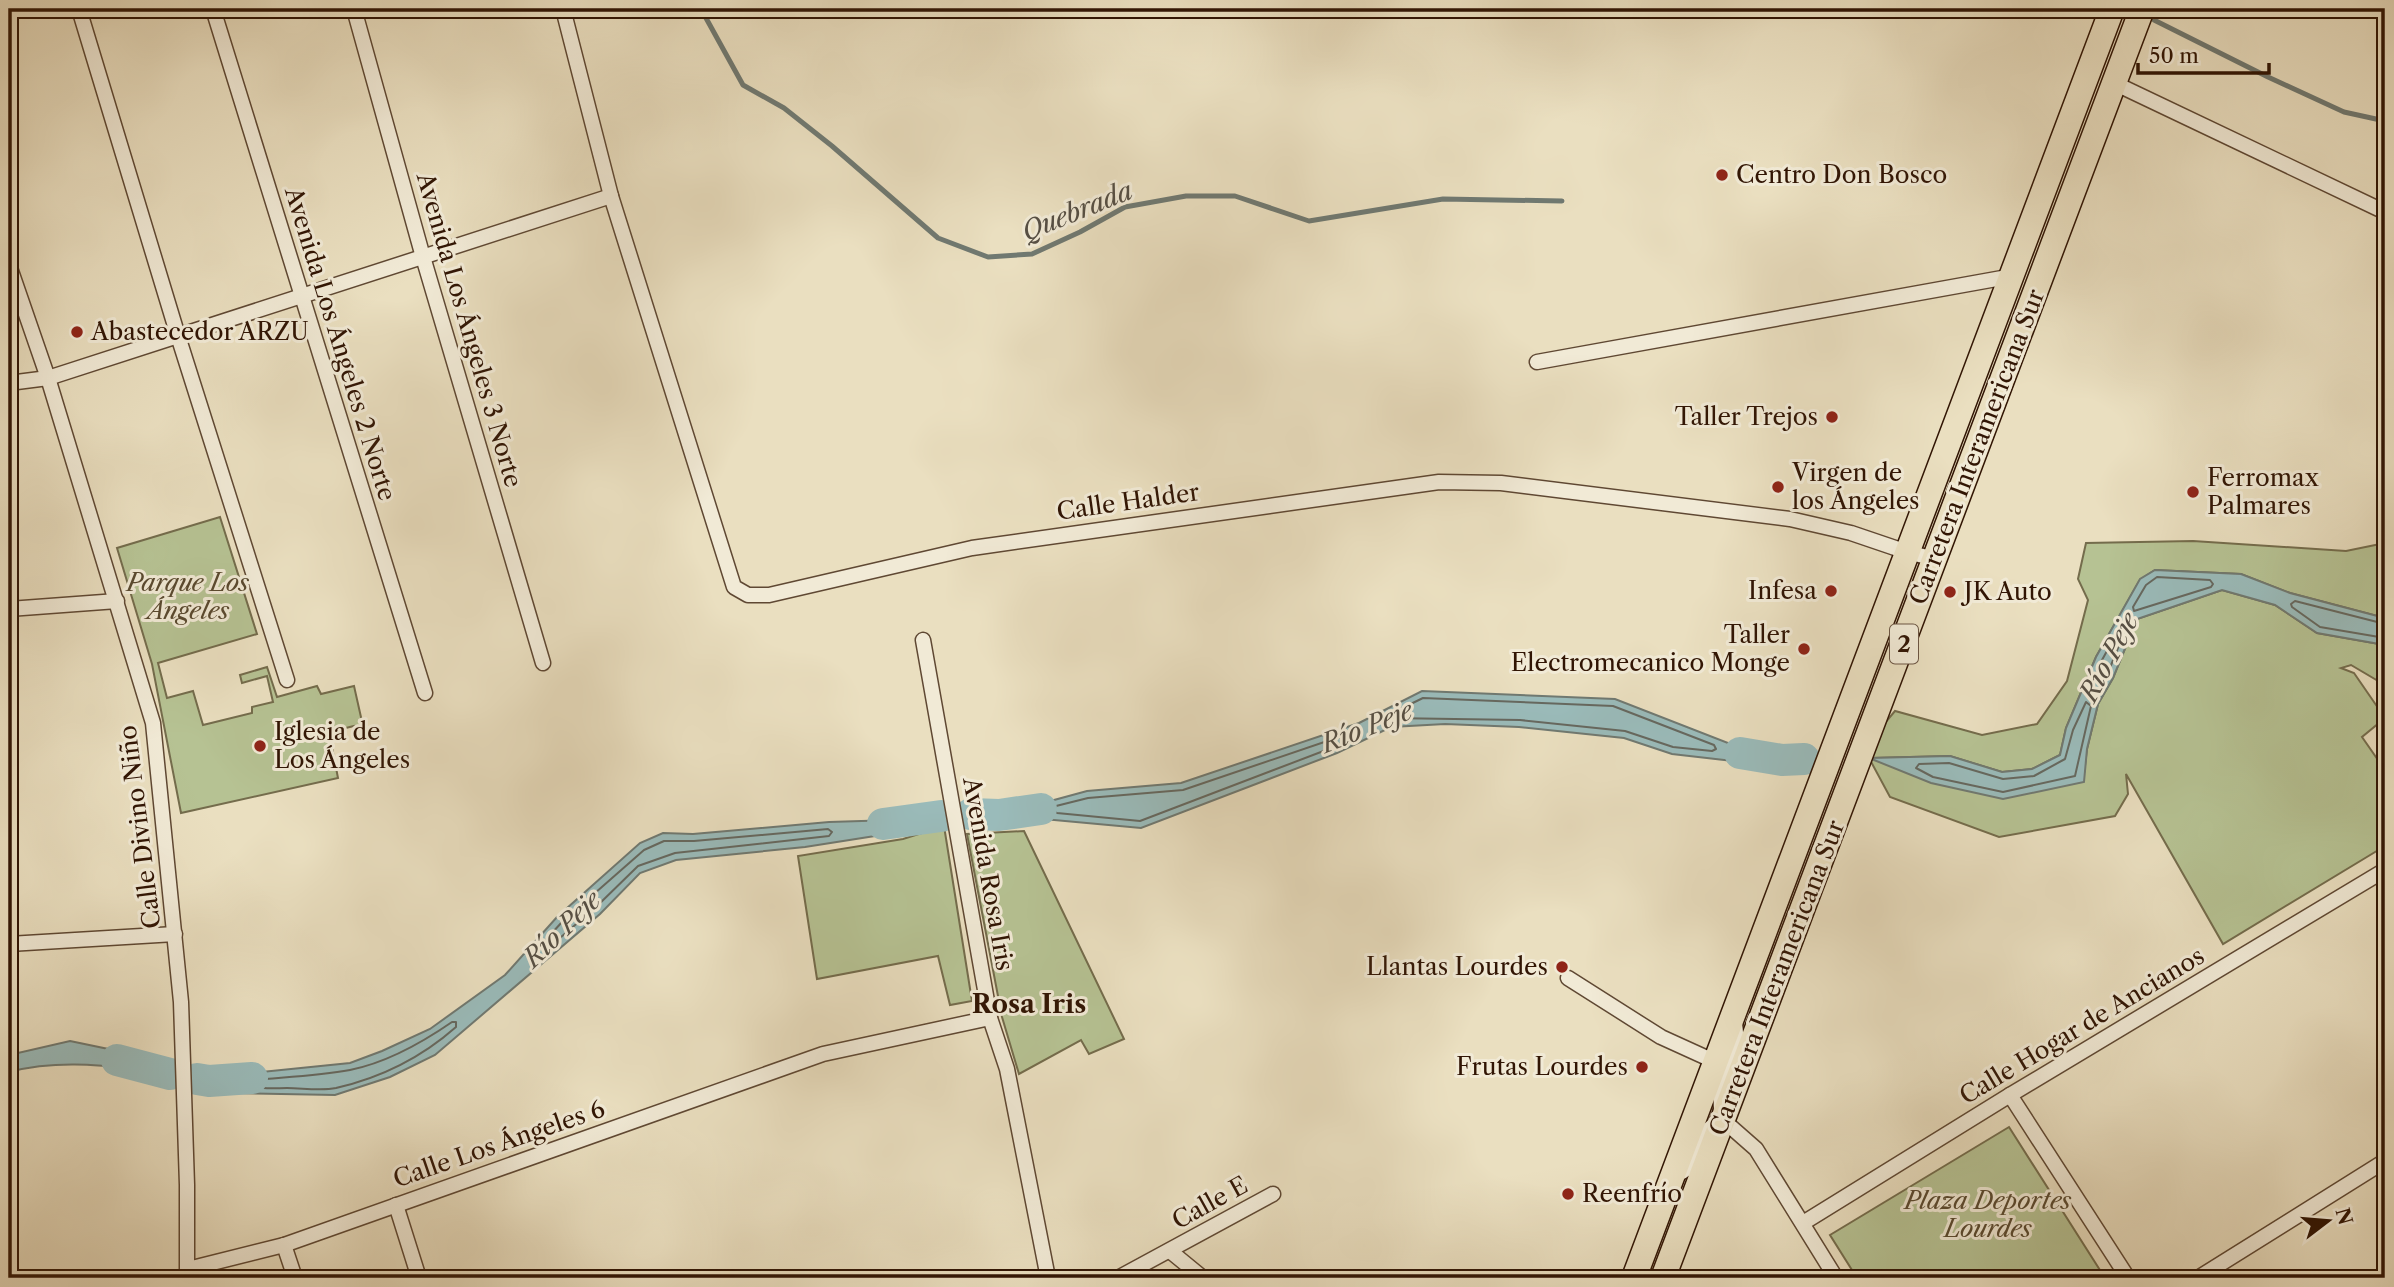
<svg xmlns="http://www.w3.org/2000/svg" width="2394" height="1287" font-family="'Libre Caslon Text',serif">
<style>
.green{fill:#b6c293;stroke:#746c4c;stroke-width:2}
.water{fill:#9abbba;stroke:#707971;stroke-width:2}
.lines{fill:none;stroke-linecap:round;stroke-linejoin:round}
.shore{stroke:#66685f;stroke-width:2}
.stream{stroke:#707971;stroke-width:5}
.river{stroke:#9abbba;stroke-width:32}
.minor-casing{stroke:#5f4833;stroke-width:17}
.trunk-casing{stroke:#311504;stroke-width:27}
.minor{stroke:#f1ead6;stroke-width:14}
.trunk{stroke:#eadfc0;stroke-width:24}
.poi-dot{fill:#8f2418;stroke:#f1ead6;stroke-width:2.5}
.labels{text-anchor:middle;stroke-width:6;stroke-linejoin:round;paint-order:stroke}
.shield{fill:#f1ead6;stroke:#6b5543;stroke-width:2}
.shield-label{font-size:23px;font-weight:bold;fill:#311504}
.poi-label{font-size:24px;fill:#311504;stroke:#f1ead6;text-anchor:start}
.street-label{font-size:24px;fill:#311504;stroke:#f1ead6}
.park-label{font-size:24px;font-style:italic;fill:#59492f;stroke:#f1ead6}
.water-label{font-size:26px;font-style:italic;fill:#564f44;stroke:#f1ead6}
.neighbourhood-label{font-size:26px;font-weight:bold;fill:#311504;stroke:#f1ead6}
</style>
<rect width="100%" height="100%" fill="#eadfc0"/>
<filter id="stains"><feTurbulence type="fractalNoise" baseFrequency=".00286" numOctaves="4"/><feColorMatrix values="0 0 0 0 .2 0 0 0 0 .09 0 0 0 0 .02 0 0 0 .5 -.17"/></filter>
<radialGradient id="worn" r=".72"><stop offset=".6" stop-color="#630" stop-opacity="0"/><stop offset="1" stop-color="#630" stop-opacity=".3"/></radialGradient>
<g class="green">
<polygon points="220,517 257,634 158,663 167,698 193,691 203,725 252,713 252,707 273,702 267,676 242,683 240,675 267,667 277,697 317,686 321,694 354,686 365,735 357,737 354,726 329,732 338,778 181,813 152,664 117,548"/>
<polygon points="2193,541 2346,551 2385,543 2385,618 2290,593 2241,574 2155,570 2140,580 2096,657 2066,728 2060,755 2032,769 2002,772 1950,756 1871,758 2083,782 2087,749 2098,704 2113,678 2137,619 2222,590 2275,605 2317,633 2385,645 2385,685 2351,665 2341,668 2354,673 2385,718 2362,737 2385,770 2385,846 2223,944 2126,774 2128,794 2115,816 1999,837 1890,797 1869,758 1879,730 1895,711 1982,735 2037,724 2067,681 2088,600 2078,579 2086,543"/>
<polygon points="944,826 972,1001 950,1005 938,956 817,979 798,856 903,839"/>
<polygon points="1024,831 1124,1039 1089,1054 1081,1040 1019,1074 1002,1017 967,834"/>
<polygon points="2009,1127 2105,1278 1857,1278 1830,1235"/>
</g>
<g class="water">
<polygon points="2155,570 2241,574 2290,593 2385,618 2385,645 2317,633 2275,605 2222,590 2137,619 2113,678 2098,704 2087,749 2084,782 2003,799 1931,783 1869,758 1950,756 2002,772 2032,769 2060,755 2066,728 2096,657 2140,579"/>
<polygon points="1422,691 1615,699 1733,745 1765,744 1782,760 1759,764 1672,754 1624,738 1519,727 1445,724 1391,727 1337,753 1141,828 999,815 1087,791 1181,783 1359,723"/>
<polygon points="927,819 894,833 805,847 676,860 640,873 600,914 435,1055 390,1077 335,1095 235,1093 209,1081 231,1075 350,1063 382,1051 430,1029 505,975 557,917 640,843 663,833 693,834 829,822"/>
<path d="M70,1041L118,1051L159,1071C106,1066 60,1059 9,1072V1055Z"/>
</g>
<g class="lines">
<g class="shore">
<polygon points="2157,577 2210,580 2213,584 2211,587 2134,611 2133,607 2146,585"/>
<polyline points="2385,624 2295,601 2291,604 2292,607 2320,627 2385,638"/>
<polygon points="2118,639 2120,643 2107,675 2094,696 2090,697 2088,693 2102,660 2113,640"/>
<polygon points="1423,698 1613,706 1714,745 1716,749 1712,751 1673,747 1625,731 1520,720 1389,718 1390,714"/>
<polygon points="2086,702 2091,706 2075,776 2003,792 1933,777 1916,768 1919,764 1949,763 2003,779 2034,776 2065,759 2073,730"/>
<polygon points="1339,737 1342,738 1343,742 1334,747 1140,821 1057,813 1054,811 1056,806 1088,798 1183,790"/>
<polygon points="828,829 832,832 829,836 675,853 638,866 595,908 547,949 542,948 542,944 562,922 644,850 664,841 694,841"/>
<path d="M452,1022H456V1027C422,1057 380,1078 336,1088C321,1091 302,1088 287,1088C275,1088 259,1090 250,1084L253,1080C285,1077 318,1076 350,1070C385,1063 423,1042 452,1022Z"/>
</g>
<g class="stream">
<polyline points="701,9 743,85 784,108 832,146 938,238 988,257 1032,254 1080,232 1125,207 1186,196 1235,196 1309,221 1443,199 1562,201"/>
<polyline points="2154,20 2268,77 2344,112 2385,121"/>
</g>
<g class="river">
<polyline points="1740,753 1782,760 1804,759"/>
<polyline points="971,814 999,815 1041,809"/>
<polyline points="883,824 941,816"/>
<polyline points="117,1060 170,1074"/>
<polyline points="197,1079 209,1081 252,1078"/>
</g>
<g class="minor-casing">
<g id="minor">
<polyline points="79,9 178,336 287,680"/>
<polyline points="213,9 425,693"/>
<polyline points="354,9 423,257 543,663"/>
<polyline points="563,9 611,196 734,587 748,595 769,595 972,548 1439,482 1501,483 1790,519 1851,533 1907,552 1935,559"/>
<polyline points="2114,83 2385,212"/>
<polyline points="9,265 48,378 153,723 181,1002 187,1185 187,1278"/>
<polyline points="1537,362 2013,276"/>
<polyline points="9,383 48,378 611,196"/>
<polyline points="9,609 117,601"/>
<polyline points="923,640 990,1018 1007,1069 1048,1278"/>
<polyline points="9,944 175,934"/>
<polyline points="1568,978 1661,1037 1716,1062"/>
<polyline points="2010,1095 2128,1278"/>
<polyline points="1721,1111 1720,1086 1737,1042 1735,1023"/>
<polyline points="1723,1120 1756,1149 1836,1278"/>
<path d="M1673,1175C1702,1170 1692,1139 1715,1124"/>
<polyline points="396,1205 419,1278"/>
<polyline points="1803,1223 2010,1095 2385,870"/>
<polyline points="284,1245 295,1278"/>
<polyline points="1170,1251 1203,1278"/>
<polyline points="188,1269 284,1245 823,1054 990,1018"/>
<polyline points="1118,1278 1273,1194"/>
<polyline points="2198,1278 2385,1161"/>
</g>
</g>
<g class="trunk-casing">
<g id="trunk">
<polyline points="1634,1278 2112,9"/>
<polyline points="1663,1278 2142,9"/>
</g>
</g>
<use href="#minor" class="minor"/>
<use href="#trunk" class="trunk"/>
</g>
<g class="poi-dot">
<circle cx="1722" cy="175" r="7"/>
<circle cx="77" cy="332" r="7"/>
<circle cx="1832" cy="417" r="7"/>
<circle cx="1778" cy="487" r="7"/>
<circle cx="2193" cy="492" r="7"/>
<circle cx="1831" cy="591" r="7"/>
<circle cx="1950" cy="592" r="7"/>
<circle cx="1804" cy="649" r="7"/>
<circle cx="260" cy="746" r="7"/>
<circle cx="1562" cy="967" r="7"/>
<circle cx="1642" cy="1067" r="7"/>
<circle cx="1568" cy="1194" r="7"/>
</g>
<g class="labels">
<rect class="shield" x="1890" y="624.5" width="28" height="39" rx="5"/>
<g class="shield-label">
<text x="1904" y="652">2</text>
</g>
<g class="poi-label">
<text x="1736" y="183">Centro Don Bosco</text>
<text x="91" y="340">Abastecedor ARZU</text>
<text x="1818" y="425" text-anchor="end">Taller Trejos</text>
<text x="1792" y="481">Virgen de<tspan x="1792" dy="28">los Ángeles</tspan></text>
<text x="2207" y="486">Ferromax<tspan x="2207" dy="28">Palmares</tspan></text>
<text x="1817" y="599" text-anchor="end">Infesa</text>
<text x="1964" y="600">JK Auto</text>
<text x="1790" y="643" text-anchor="end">Taller<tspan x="1790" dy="28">Electromecanico Monge</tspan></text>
<text x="274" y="740">Iglesia de<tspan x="274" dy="28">Los Ángeles</tspan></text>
<text x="1548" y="975" text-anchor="end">Llantas Lourdes</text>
<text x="1628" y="1075" text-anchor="end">Frutas Lourdes</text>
<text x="1582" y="1202">Reenfrío</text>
</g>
<g class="street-label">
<text transform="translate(469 330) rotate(74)" y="8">Avenida Los Ángeles 3 Norte</text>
<text transform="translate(340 344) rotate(73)" y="8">Avenida Los Ángeles 2 Norte</text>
<text transform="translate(1977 447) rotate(-69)" y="8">Carretera Interamericana Sur</text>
<text transform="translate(1128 502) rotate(-8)" y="8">Calle Halder</text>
<text transform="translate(140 827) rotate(-97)" y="8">Calle Divino Niño</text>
<text transform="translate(988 874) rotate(80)" y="8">Avenida Rosa Iris</text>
<text transform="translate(1777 978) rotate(-69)" y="8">Carretera Interamericana Sur</text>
<text transform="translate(2082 1026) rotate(-31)" y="8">Calle Hogar de Ancianos</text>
<text transform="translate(499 1144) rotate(-19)" y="8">Calle Los Ángeles 6</text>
<text transform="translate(1210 1203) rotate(-29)" y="8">Calle E</text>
</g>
<g class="park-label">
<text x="188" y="591">Parque Los<tspan x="188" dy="28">Ángeles</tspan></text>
<text x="1988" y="1209">Plaza Deportes<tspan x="1988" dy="28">Lourdes</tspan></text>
</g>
<g class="water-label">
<text transform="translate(1077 211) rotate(-22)" y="9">Quebrada</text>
<text transform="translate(2109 657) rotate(-62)" y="9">Río Peje</text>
<text transform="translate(1367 727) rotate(-22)" y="9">Río Peje</text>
<text transform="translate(562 929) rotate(-44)" y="9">Río Peje</text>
</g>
<g class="neighbourhood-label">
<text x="1029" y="1013">Rosa Iris</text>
</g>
</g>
<rect width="2394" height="1287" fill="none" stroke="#eadfc0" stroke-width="35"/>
<rect x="10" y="10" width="2373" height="1266" fill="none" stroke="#311504" stroke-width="3.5"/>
<rect x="18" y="18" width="2359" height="1252" fill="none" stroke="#311504" stroke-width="2"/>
<g transform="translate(2328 1221) rotate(74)" stroke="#f1ead6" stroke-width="5" paint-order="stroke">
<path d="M0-5L12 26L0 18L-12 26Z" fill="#311504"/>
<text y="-10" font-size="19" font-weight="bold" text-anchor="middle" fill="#311504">N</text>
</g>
<path d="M2138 63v10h131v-10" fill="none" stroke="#311504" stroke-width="3.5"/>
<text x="2149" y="63" font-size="21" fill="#311504" stroke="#f1ead6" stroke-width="5" paint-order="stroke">50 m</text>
<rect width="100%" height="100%" filter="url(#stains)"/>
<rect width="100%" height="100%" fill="url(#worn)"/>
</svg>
